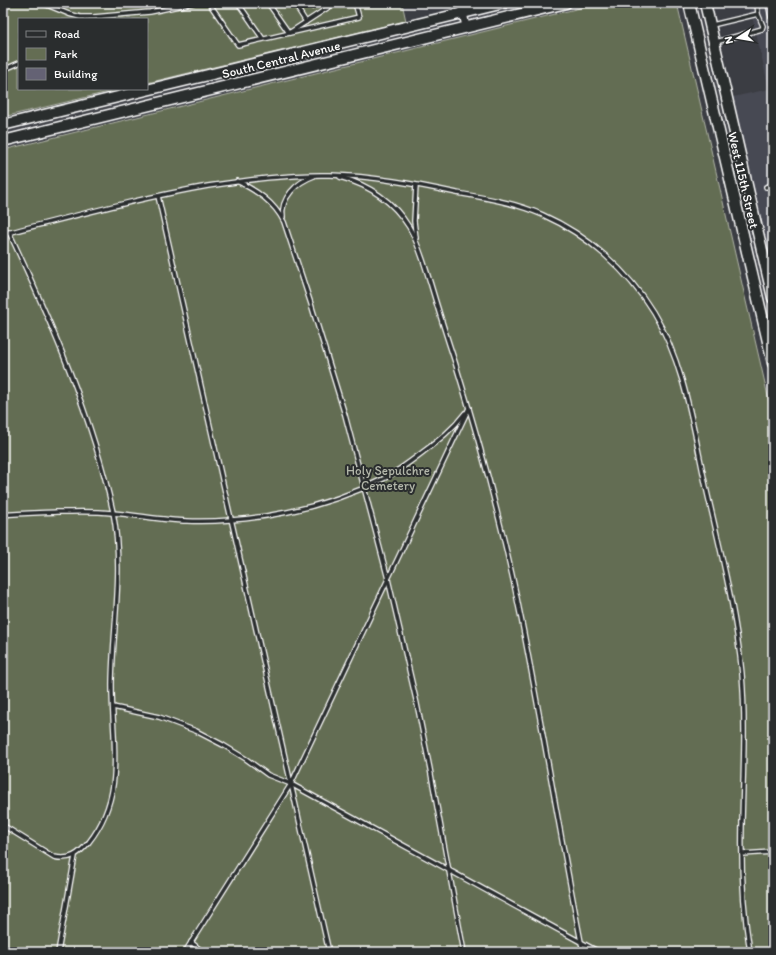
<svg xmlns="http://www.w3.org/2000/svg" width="776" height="955" font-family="Itim,sans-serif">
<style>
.built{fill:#474852}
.green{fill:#646d53;stroke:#b2b6a9}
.building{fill:#646274;stroke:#fff}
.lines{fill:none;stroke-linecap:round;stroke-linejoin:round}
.lane-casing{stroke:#fff;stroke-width:6}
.street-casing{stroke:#fff;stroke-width:10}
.secondary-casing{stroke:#fff;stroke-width:13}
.lane{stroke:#2a2d2e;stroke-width:3.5}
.street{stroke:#2a2d2e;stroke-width:7}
.secondary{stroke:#2a2d2e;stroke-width:10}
.labels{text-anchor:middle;stroke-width:4;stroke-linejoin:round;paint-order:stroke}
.street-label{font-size:13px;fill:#fff;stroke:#2a2d2e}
.park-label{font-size:13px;fill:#b2b6a9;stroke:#2a2d2e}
</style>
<rect width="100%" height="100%" fill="#3b3d43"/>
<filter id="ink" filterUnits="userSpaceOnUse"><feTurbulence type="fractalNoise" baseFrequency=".025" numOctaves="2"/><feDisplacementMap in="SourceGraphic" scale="8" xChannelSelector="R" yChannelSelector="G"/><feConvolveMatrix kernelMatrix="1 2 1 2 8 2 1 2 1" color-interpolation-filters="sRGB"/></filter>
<g filter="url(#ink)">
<polygon class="built" points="749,3 773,3 773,270 733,97 769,89"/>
<g class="green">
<polygon points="3,3 402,3 406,21 147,83 147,19 19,19 19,89 121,89 3,117"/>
<polygon points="600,3 677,3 773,418 773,952 3,952 3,150"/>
</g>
<g class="building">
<polygon points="307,3 323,3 312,10"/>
<polygon points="765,3 773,3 773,18 769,19"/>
</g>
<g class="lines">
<g class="lane-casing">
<g id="lane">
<polyline points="42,3 69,14 80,17 93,17 150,12 193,3"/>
<polyline points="209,3 238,45 359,17 355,3"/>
<polyline points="238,3 263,39"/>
<polyline points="268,3 289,33 335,3"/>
<polyline points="294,3 306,22"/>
<polyline points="712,25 758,14 757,3"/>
<polyline points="716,42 762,29 763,26 758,14"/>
<polyline points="3,70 19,63"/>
<path d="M340,177C369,185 393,201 409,227C419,244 424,263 430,282C438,309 446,335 455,362C481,446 504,532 521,618C543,729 561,841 583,952"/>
<path d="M237,181C257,191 274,202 284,222L311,304L345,415L388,579L417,704L430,769L464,952"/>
<polyline points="416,185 414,221 416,238"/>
<polyline points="766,187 773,185"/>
<polyline points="158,196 329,952"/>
<path d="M283,217C280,198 297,182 314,176"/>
<path d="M3,234C71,217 139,198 208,186C248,180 289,174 330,175C373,176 415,184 457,193C486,198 516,203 543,215C588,235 628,271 653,312C685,364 693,428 706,487C720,549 736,611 742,674C746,724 743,773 742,823C741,866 743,910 750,952"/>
<path d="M3,515C21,513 39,513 57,512C75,512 94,511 112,513C137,515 162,520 187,521C254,523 323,509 383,479C397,472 410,462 423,452C439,440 453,429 465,413"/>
<polyline points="113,707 159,717 196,731 223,745 246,759 268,775 291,784 599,952"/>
<polyline points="3,805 5,816 3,827"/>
<path d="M4,826L54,857C70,861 79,854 89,842C128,792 111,739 112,682C113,625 124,568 113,512C92,415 51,322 9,232"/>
<polyline points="742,854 773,852"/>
<polyline points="191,942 203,952"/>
<polyline points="58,952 75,856"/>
<polyline points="185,952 291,784 469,408"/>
</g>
</g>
<g class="street-casing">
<polyline id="street" points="461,3 466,27"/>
</g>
<g class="secondary-casing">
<g id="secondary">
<polyline points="689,3 773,363"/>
<polyline points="705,3 773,298"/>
<polyline points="3,125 504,3"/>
<polyline points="3,141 566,3"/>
</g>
</g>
<use href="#lane" class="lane"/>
<use href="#street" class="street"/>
<use href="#secondary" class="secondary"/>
</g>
</g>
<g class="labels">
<g class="street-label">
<text transform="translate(281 59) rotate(-14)" y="5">South Central Avenue</text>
<text transform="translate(744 180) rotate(77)" y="5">West 115th Street</text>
</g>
<g class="park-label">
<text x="388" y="475">Holy Sepulchre<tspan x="388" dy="15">Cemetery</tspan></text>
</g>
</g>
<rect width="776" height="955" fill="none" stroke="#2a2d2e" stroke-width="16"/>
<rect x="8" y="8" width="760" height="939" fill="none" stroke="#fff" stroke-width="1.5" filter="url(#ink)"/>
<rect x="18" y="18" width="130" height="72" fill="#2a2d2e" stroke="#7f8182"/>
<rect x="26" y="31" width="20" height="6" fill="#2a2d2e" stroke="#7f8182"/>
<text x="54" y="38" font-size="12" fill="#ffffff">Road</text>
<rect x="26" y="48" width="20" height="12" fill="#646d53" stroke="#7f8182"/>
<text x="54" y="58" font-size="12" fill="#ffffff">Park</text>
<rect x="26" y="68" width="20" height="12" fill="#646274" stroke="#7f8182"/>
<text x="54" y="78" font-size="12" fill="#ffffff">Building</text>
<g transform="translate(738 38) rotate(258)" stroke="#2a2d2e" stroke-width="3" paint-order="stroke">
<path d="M0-3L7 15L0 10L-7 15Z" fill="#ffffff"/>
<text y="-6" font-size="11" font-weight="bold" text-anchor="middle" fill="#ffffff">N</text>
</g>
</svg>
